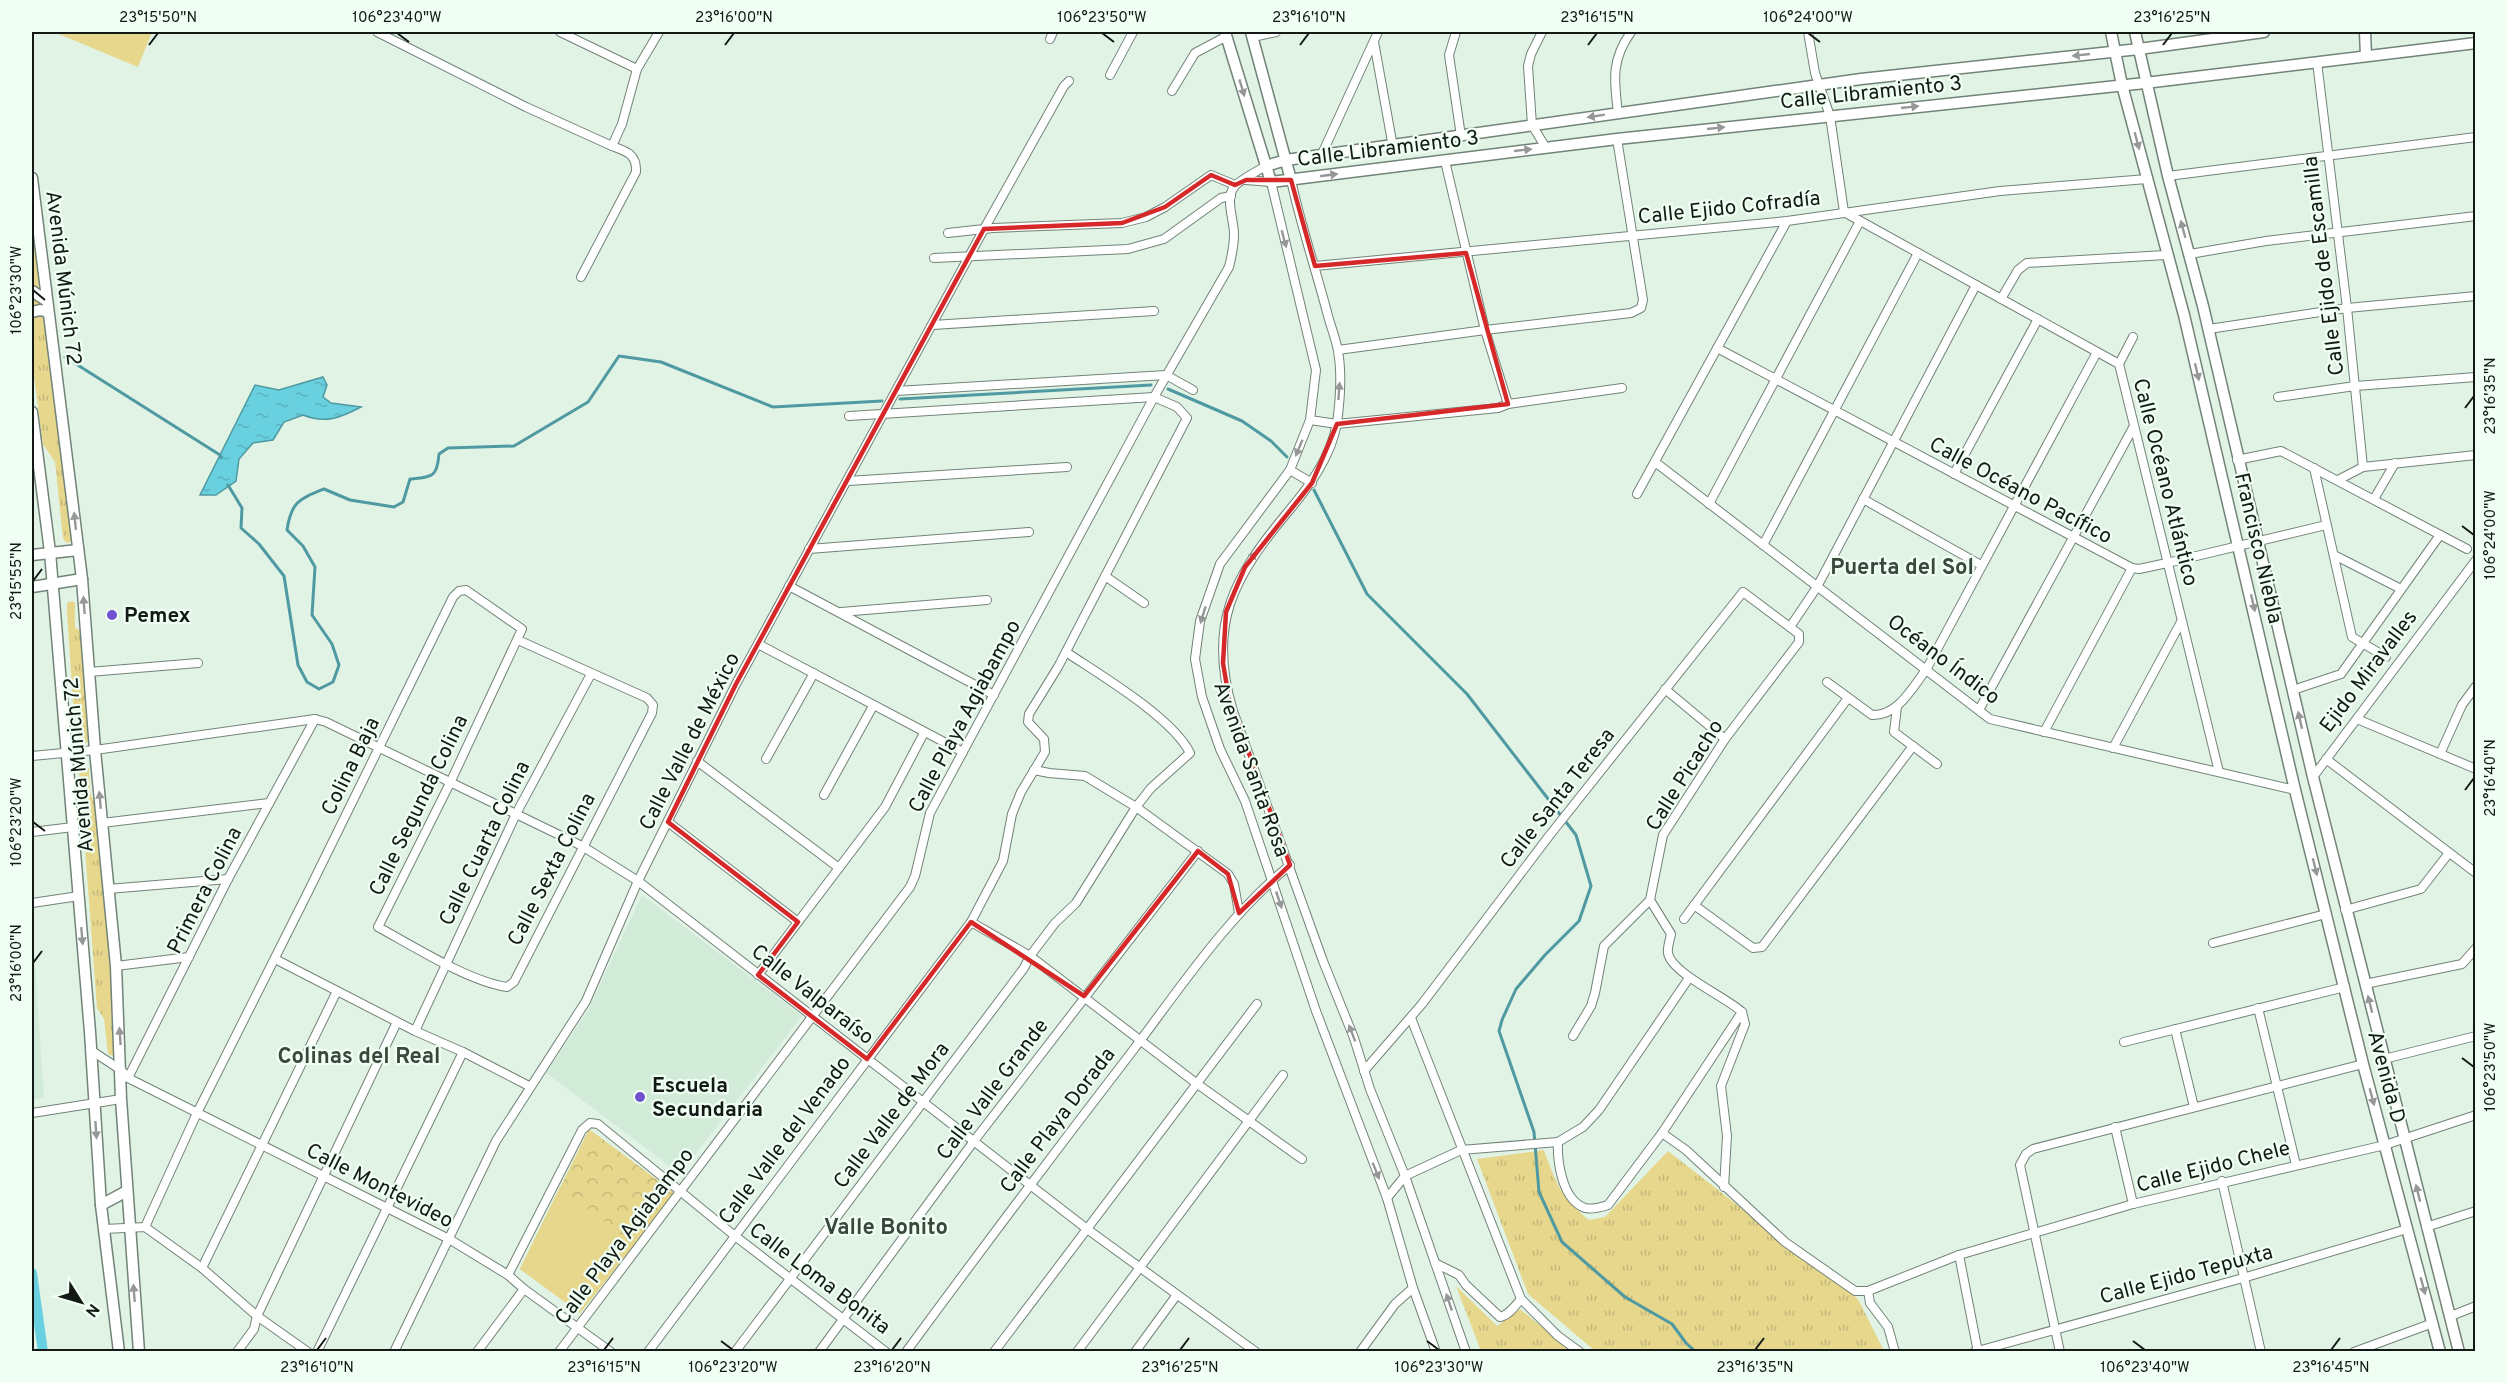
<svg xmlns="http://www.w3.org/2000/svg" width="2507" height="1383" font-family="Overpass,sans-serif">
<style>
.built{fill:#d2ebd8}
.grass{fill:url(#grass-tufts)}
.park{fill:url(#park-crowns)}
.pitch{fill:#e6d78d}
.water{fill:url(#water-ripples);stroke:#4f99a2;stroke-width:1.5}
.lines{fill:none;stroke-linecap:round;stroke-linejoin:round}
.stream{stroke:#4f99a2;stroke-width:3}
.canal{stroke:#69d0df;stroke-width:10}
.street-casing{stroke:#728377;stroke-width:10}
.secondary-casing{stroke:#728377;stroke-width:13}
.street{stroke:#fff;stroke-width:8}
.secondary{stroke:#fff;stroke-width:10}
.oneway{fill:#959896}
.marked{fill:none;stroke:#d62828;stroke-width:4.5;stroke-linejoin:round}
.ticks{fill:none;stroke:#131915;stroke-width:2}
.poi-dot{fill:#7152cc;stroke:#f0fff4;stroke-width:2}
.labels{text-anchor:middle;stroke-width:4.5;stroke-linejoin:round;paint-order:stroke}
.street-label{font-size:21px;fill:#131915;stroke:#f0fff4}
.poi-label{font-size:21px;font-weight:bold;fill:#131915;stroke:#f0fff4;text-anchor:start}
.neighbourhood-label{font-size:22px;font-weight:bold;fill:#39473d;stroke:#f0fff4}
.neatline{fill:none;stroke:#131915;stroke-width:2}
.ticks-label{font-size:15px;text-anchor:middle;fill:#131915}
</style>
<defs>
<pattern id="grass-tufts" width="24" height="20" patternUnits="userSpaceOnUse" patternTransform="scale(1.5)"><rect width="24" height="20" fill="#e6d78d"/><path d="M3 7l-1-3M5 7V3M7 7l1-3M15 17l-1-3M17 17v-4M19 17l1-3" fill="none" stroke="#c4b879"/></pattern>
<pattern id="park-crowns" width="20" height="18" patternUnits="userSpaceOnUse" patternTransform="scale(1.5)"><rect width="20" height="18" fill="#e6d78d"/><path d="M2 6a3 3 0 1 1 6 0M12 15a3 3 0 1 1 6 0" fill="none" stroke="#c4b879"/></pattern>
<pattern id="water-ripples" width="26" height="14" patternUnits="userSpaceOnUse" patternTransform="scale(1.5)"><rect width="26" height="14" fill="#69d0df"/><path d="M2 4q2-2 4 0t4 0M15 11q2-2 4 0t4 0" fill="none" stroke="#5ab2be"/></pattern>
</defs>
<rect width="100%" height="100%" fill="#e1f3e5"/>
<g class="built">
<polygon points="642,895 802,1016 680,1174 546,1073 588,1010"/>
<polygon points="32,919 44,1098 32,1100"/>
</g>
<g class="grass">
<polygon points="32,229 74,537 74,541 66,543 63,538 55,462 43,444 32,362"/>
<polygon points="72,601 75,603 75,627 80,631 90,741 86,743 80,740 79,714 73,703 67,612 67,603"/>
<polygon points="82,767 88,767 89,769 90,792 96,807 119,1058 108,1054 104,1019 97,1008 79,769"/>
<path d="M1544,1150C1557,1185 1560,1196 1589,1220L1605,1217L1668,1151L1858,1299L1884,1351H1595L1528,1294L1477,1159Z"/>
<polygon points="1456,1286 1497,1326 1520,1309 1571,1351 1481,1351"/>
</g>
<polygon class="park" points="589,1129 675,1193 580,1313 520,1269"/>
<g class="pitch">
<polygon points="54,32 152,32 138,67"/>
<polygon points="560,1187 634,1245 580,1313 520,1269"/>
</g>
<path class="water" d="M323,377L327,385L323,397L331,403L361,407C340,418 325,424 303,415L284,422L273,440L253,443L239,459L236,481L216,495H200L255,385L279,390Z"/>
<g class="lines">
<g class="stream">
<polyline points="65,357 220,455 221,458"/>
<polyline points="1168,389 1242,421 1271,441 1287,457"/>
<polyline points="900,399 1151,385"/>
<path d="M228,485L242,508L241,528L259,544L284,576L298,665L307,682L319,689L333,682L339,665L332,644L312,615L315,567L303,546L287,530C291,502 299,499 324,489L350,500L394,507L403,502L410,479C432,477 437,478 439,454L448,448L514,446L588,402L619,356L661,362L773,407L882,401"/>
<polyline points="1314,490 1367,594 1467,694 1576,835 1591,886 1579,921 1545,955 1516,989 1502,1020 1499,1031 1534,1132 1539,1192 1562,1242 1625,1297 1672,1324 1686,1343 1696,1352"/>
</g>
<polyline class="canal" points="32,1273 43,1352"/>
<g class="street-casing">
<g id="street">
<polyline points="377,32 526,107 612,146"/>
<polyline points="560,32 637,69"/>
<polyline points="1456,32 1449,55 1461,136"/>
<polyline points="1542,32 1531,54 1528,66 1532,125 1546,148"/>
<polyline points="1808,32 1815,73 1830,116 1844,212 2119,364 2219,772"/>
<polyline points="1253,37 1276,32"/>
<polyline points="1050,39 1053,32"/>
<polyline points="1374,42 1393,147"/>
<polyline points="2317,62 2347,308 2363,467"/>
<polyline points="1110,75 1133,32"/>
<polyline points="1172,91 1195,53 1227,36"/>
<path d="M1618,113C1614,80 1611,60 1631,32"/>
<polyline points="1321,156 1378,32"/>
<polyline points="1445,161 1485,330 1508,404"/>
<polyline points="2168,176 2476,137"/>
<polyline points="1246,180 1271,182 1316,370 1310,420 1290,470 1220,564 1200,621 1195,659 1202,697 1220,749 1245,801 1316,1011 1387,1198 1413,1288 1436,1352"/>
<path d="M1291,180C1301,226 1316,270 1328,316C1331,327 1336,339 1338,351C1342,373 1340,401 1337,423C1331,457 1309,487 1287,513C1233,578 1207,625 1233,711L1323,961L1354,1038L1370,1089L1405,1176L1466,1352"/>
<polyline points="948,233 993,228 1122,223 1146,217 1165,207 1211,175 1235,185"/>
<polyline points="2190,254 2266,241 2476,216"/>
<polyline points="934,258 1128,249 1164,239 1221,198 1231,196"/>
<polyline points="1315,266 1787,221 2000,191 2147,179"/>
<path d="M581,277L636,172C637,154 626,151 612,146L622,124L637,69L659,32"/>
<polyline points="2001,299 2018,270 2027,263 2166,255"/>
<polyline points="933,325 1154,311"/>
<polyline points="2209,329 2347,308 2476,296"/>
<polyline points="1717,348 2132,568 2139,569 2167,563 2326,525"/>
<polyline points="1338,350 1485,330 1631,313 1641,308 1643,300 1617,139"/>
<polyline points="2119,364 2133,337"/>
<polyline points="896,391 1166,375 1193,390"/>
<polyline points="2278,397 2355,386 2476,377"/>
<polyline points="1310,420 1337,424 1498,408 1508,404 1622,388"/>
<polyline points="2237,460 2281,451 2467,549"/>
<polyline points="1655,462 1990,719 2295,790"/>
<polyline points="2314,468 2352,637 2386,657"/>
<polyline points="1290,470 1312,483"/>
<polyline points="1954,474 2038,319"/>
<polyline points="2338,480 2363,467 2476,455"/>
<polyline points="848,481 1067,467"/>
<polyline points="1637,494 1787,221"/>
<polyline points="1863,499 1981,565"/>
<polyline points="2374,499 2395,463"/>
<polyline points="1709,504 1860,221"/>
<polyline points="1763,545 1918,253"/>
<polyline points="809,549 1029,532"/>
<polyline points="2334,555 2401,589"/>
<polyline points="1105,576 1144,603"/>
<polyline points="789,586 994,695"/>
<polyline points="841,612 987,600"/>
<polyline points="1790,627 1817,587 1976,285"/>
<polyline points="758,644 963,752"/>
<polyline points="89,672 198,663"/>
<path d="M1827,682L1872,715C1898,716 1912,688 1926,670L2097,352"/>
<polyline points="1665,689 1725,739"/>
<polyline points="2293,690 2341,674 2440,535"/>
<polyline points="1897,707 1894,732 1937,764"/>
<polyline points="1979,710 2134,426"/>
<polyline points="2357,719 2476,769"/>
<polyline points="2044,732 2132,568"/>
<polyline points="2113,748 2181,622"/>
<polyline points="2440,754 2462,705 2476,686"/>
<polyline points="32,756 95,750 315,719 326,722 582,846 638,881 1087,1229 1256,1352"/>
<polyline points="766,759 814,673"/>
<polyline points="2326,759 2476,873"/>
<polyline points="697,761 839,868"/>
<polyline points="1034,770 1049,773 1085,776 1136,807 1228,874 1234,884 1239,913"/>
<polyline points="2313,777 2476,560"/>
<polyline points="824,795 873,706"/>
<polyline points="668,822 798,922"/>
<polyline points="102,823 269,803"/>
<polyline points="32,832 73,827"/>
<polyline points="108,889 228,879"/>
<polyline points="32,903 79,896"/>
<polyline points="1694,905 1753,948 1762,947 1913,746"/>
<polyline points="2345,910 2421,889 2449,853"/>
<polyline points="1684,919 1848,698"/>
<polyline points="971,922 1030,956 1196,1083 1302,1159"/>
<polyline points="2213,943 2326,914"/>
<polyline points="275,959 415,1031 463,1052 529,1086"/>
<polyline points="116,966 189,957"/>
<polyline points="758,975 885,807 924,733"/>
<polyline points="2365,984 2462,964 2476,948"/>
<polyline points="2258,1008 2296,1165"/>
<polyline points="1411,1018 1521,1299 1558,1336 1580,1352"/>
<polyline points="2175,1029 2194,1107"/>
<polyline points="415,1031 516,814 591,674"/>
<polyline points="2124,1042 2345,987"/>
<polyline points="92,1051 121,1070 128,1078 449,1239 508,1275 524,1289 611,1352"/>
<polyline points="2384,1059 2476,1036"/>
<polyline points="1364,1071 1422,1004 1549,836 1743,592 1799,634 1799,642 1725,739 1663,835 1650,900 1604,946 1595,993 1591,1006 1573,1036"/>
<polyline points="128,1078 228,879 315,719"/>
<polyline points="32,1113 121,1099"/>
<polyline points="2115,1127 2133,1204"/>
<polyline points="1662,1133 1686,1150 1785,1242 1855,1291 1868,1291 1959,1255 2133,1204 2385,1145 2476,1115"/>
<path d="M1558,1142C1557,1161 1562,1200 1585,1208C1592,1210 1601,1207 1608,1205L1662,1133L1742,1012C1726,997 1671,973 1668,953C1667,948 1670,940 1671,934L1650,900"/>
<polyline points="2222,1181 2261,1352"/>
<polyline points="1724,1187 1727,1136 1721,1086 1745,1024 1742,1012"/>
<polyline points="1387,1198 1405,1176 1461,1150 1558,1142 1583,1127 1599,1110 1689,978"/>
<path d="M145,1227L197,1113L308,892L453,597L459,591L466,590L522,629L450,783L378,927C413,946 468,981 507,987L514,982L652,713L653,705L647,698L518,640"/>
<polyline points="2426,1227 2476,1211"/>
<polyline points="105,1229 145,1227 202,1268 257,1316 308,1352"/>
<polyline points="1959,1255 1978,1352"/>
<path d="M1435,1263L1459,1275L1466,1285L1500,1317C1509,1315 1515,1306 1521,1299"/>
<polyline points="202,1268 337,991"/>
<polyline points="508,1275 582,1130 590,1123 598,1124 735,1236 886,1352"/>
<polyline points="1868,1291 1870,1303 1888,1327 1895,1352"/>
<polyline points="2451,1316 2476,1306"/>
<polyline points="237,1352 254,1329 257,1316 397,1022"/>
<polyline points="317,1352 463,1052"/>
<polyline points="394,1352 496,1141 586,1001 638,881 736,684 984,229 1064,86 1069,81"/>
<polyline points="477,1352 524,1289"/>
<path d="M559,1352L910,887L915,876L930,813L1154,397L1229,267C1232,255 1234,245 1234,234C1234,220 1225,199 1234,187C1237,182 1259,170 1266,166"/>
<polyline points="648,1352 971,922 1003,861 1012,814 1021,792 1045,752 1044,739 1028,722 1029,714 1058,667 1187,418 1177,407 1154,397 849,416"/>
<path d="M735,1352L1024,968L1030,956L1055,923L1076,903L1136,807L1151,788L1190,753C1172,717 1100,675 1066,652"/>
<polyline points="819,1352 974,1141 1198,851"/>
<path d="M906,1352C981,1250 1057,1149 1134,1049C1182,985 1228,916 1290,865"/>
<polyline points="994,1352 1257,1004"/>
<polyline points="1077,1352 1283,1075"/>
<polyline points="1135,1352 1176,1296"/>
<polyline points="1360,1352 1395,1304 1413,1288"/>
<polyline points="1974,1352 2243,1278 2407,1229"/>
<polyline points="2060,1352 2020,1165 2026,1154 2033,1149 2363,1064"/>
<polyline points="2354,1352 2433,1323"/>
</g>
</g>
<g class="secondary-casing">
<g id="secondary">
<polyline points="1225,32 1271,182 1617,139 2145,83 2476,43"/>
<polyline points="1251,32 1291,180"/>
<polyline points="2111,32 2122,85 2184,315 2295,790 2363,1064 2440,1352"/>
<polyline points="2135,32 2168,176 2203,306 2313,777 2459,1352"/>
<polyline points="2365,32 2366,56"/>
<polyline points="1266,166 1286,160 1861,79 2139,49 2264,32"/>
<polyline points="32,178 82,579 95,750 116,966 121,1099 139,1352"/>
<polyline points="32,291 47,301"/>
<polyline points="32,312 40,310 48,312"/>
<polyline points="32,412 50,552 90,1032 101,1205 119,1352"/>
<polyline points="32,555 78,550"/>
<polyline points="32,587 82,579"/>
<polyline points="101,1205 127,1191"/>
</g>
</g>
<use href="#street" class="street"/>
<use href="#secondary" class="secondary"/>
</g>
<defs><path id="oneway-solid" d="M-6-.8H1V-3.2L6.5 0L1 3.2V.8H-6Z" transform="scale(1.5)"/></defs>
<g class="oneway">
<use href="#oneway-solid" transform="translate(2081 55) rotate(174)"/>
<use href="#oneway-solid" transform="translate(1242 88) rotate(73)"/>
<use href="#oneway-solid" transform="translate(1910 107) rotate(-6)"/>
<use href="#oneway-solid" transform="translate(1596 116) rotate(171)"/>
<use href="#oneway-solid" transform="translate(1716 128) rotate(-6)"/>
<use href="#oneway-solid" transform="translate(2137 141) rotate(75)"/>
<use href="#oneway-solid" transform="translate(1523 150) rotate(-6)"/>
<use href="#oneway-solid" transform="translate(1329 175) rotate(-8)"/>
<use href="#oneway-solid" transform="translate(2183 229) rotate(-105)"/>
<use href="#oneway-solid" transform="translate(1284 239) rotate(75)"/>
<use href="#oneway-solid" transform="translate(2197 372) rotate(77)"/>
<use href="#oneway-solid" transform="translate(1339 391) rotate(-86)"/>
<use href="#oneway-solid" transform="translate(1299 448) rotate(113)"/>
<use href="#oneway-solid" transform="translate(75 521) rotate(-96)"/>
<use href="#oneway-solid" transform="translate(1251 559) rotate(-55)"/>
<use href="#oneway-solid" transform="translate(2253 603) rotate(77)"/>
<use href="#oneway-solid" transform="translate(84 605) rotate(-94)"/>
<use href="#oneway-solid" transform="translate(1203 615) rotate(107)"/>
<use href="#oneway-solid" transform="translate(2300 720) rotate(-103)"/>
<use href="#oneway-solid" transform="translate(100 800) rotate(-95)"/>
<use href="#oneway-solid" transform="translate(2315 867) rotate(76)"/>
<use href="#oneway-solid" transform="translate(1279 900) rotate(71)"/>
<use href="#oneway-solid" transform="translate(82 936) rotate(85)"/>
<use href="#oneway-solid" transform="translate(2370 1004) rotate(-104)"/>
<use href="#oneway-solid" transform="translate(1352 1033) rotate(-111)"/>
<use href="#oneway-solid" transform="translate(120 1036) rotate(-94)"/>
<use href="#oneway-solid" transform="translate(2372 1097) rotate(75)"/>
<use href="#oneway-solid" transform="translate(96 1130) rotate(86)"/>
<use href="#oneway-solid" transform="translate(1376 1171) rotate(68)"/>
<use href="#oneway-solid" transform="translate(2418 1193) rotate(-104)"/>
<use href="#oneway-solid" transform="translate(2423 1286) rotate(75)"/>
<use href="#oneway-solid" transform="translate(134 1293) rotate(-95)"/>
<use href="#oneway-solid" transform="translate(1449 1302) rotate(-109)"/>
</g>
<path class="marked" d="M1211,175L1235,185L1246,180H1291L1315,266L1466,253L1508,404L1337,424L1312,483L1245,567L1226,612L1223,663L1229,699L1290,865L1239,913L1228,874L1198,851L1084,996L971,922L867,1059L758,975L798,922L668,822L736,684L984,229L1122,223L1165,207Z"/>
<path class="ticks" d="M397,33L409,42M1102,33L1114,42M1808,33L1820,42M149,45L158,33M725,45L734,33M1300,45L1309,33M1588,45L1597,33M2163,45L2172,33M33,290L45,300M2465,408L2474,396M2462,526L2474,535M33,581L42,569M2465,790L2474,778M33,822L45,831M33,963L42,951M2462,1058L2474,1067M721,1341L733,1350M1427,1341L1439,1350M2133,1341L2145,1350M317,1350L326,1338M604,1350L613,1338M892,1350L901,1338M1180,1350L1189,1338M1755,1350L1764,1338M2331,1350L2340,1338"/>
<g class="poi-dot">
<circle cx="112" cy="615" r="6"/>
<circle cx="640" cy="1097" r="6"/>
</g>
<g class="labels">
<g class="street-label">
<text transform="translate(1871 92) rotate(-6)" y="7">Calle Libramiento 3</text>
<text transform="translate(1388 148) rotate(-7)" y="7">Calle Libramiento 3</text>
<text transform="translate(1729 207) rotate(-6)" y="7">Calle Ejido Cofradía</text>
<text transform="translate(2323 266) rotate(-97)" y="7">Calle Ejido de Escamilla</text>
<text transform="translate(64 278) rotate(83)" y="7">Avenida Múnich 72</text>
<text transform="translate(2166 482) rotate(76)" y="7">Calle Océano Atlántico</text>
<text transform="translate(2021 490) rotate(28)" y="7">Calle Océano Pacífico</text>
<text transform="translate(2259 548) rotate(77)" y="7">Francisco Niebla</text>
<text transform="translate(1944 659) rotate(37)" y="7">Océano Índico</text>
<text transform="translate(2368 671) rotate(-53)" y="7">Ejido Miravalles</text>
<text transform="translate(964 716) rotate(-62)" y="7">Calle Playa Agiabampo</text>
<text transform="translate(689 741) rotate(-63)" y="7">Calle Valle de México</text>
<text transform="translate(78 765) rotate(-95)" y="7">Avenida Múnich 72</text>
<text transform="translate(350 766) rotate(-64)" y="7">Colina Baja</text>
<text transform="translate(1252 769) rotate(70)" y="7">Avenida Santa Rosa</text>
<text transform="translate(1684 775) rotate(-58)" y="7">Calle Picacho</text>
<text transform="translate(1557 798) rotate(-52)" y="7">Calle Santa Teresa</text>
<text transform="translate(418 805) rotate(-64)" y="7">Calle Segunda Colina</text>
<text transform="translate(484 843) rotate(-64)" y="7">Calle Cuarta Colina</text>
<text transform="translate(551 869) rotate(-63)" y="7">Calle Sexta Colina</text>
<text transform="translate(204 890) rotate(-63)" y="7">Primera Colina</text>
<text transform="translate(813 994) rotate(38)" y="7">Calle Valparaíso</text>
<text transform="translate(2387 1077) rotate(75)" y="7">Avenida D</text>
<text transform="translate(992 1089) rotate(-53)" y="7">Calle Valle Grande</text>
<text transform="translate(891 1115) rotate(-53)" y="7">Calle Valle de Mora</text>
<text transform="translate(1057 1120) rotate(-53)" y="7">Calle Playa Dorada</text>
<text transform="translate(784 1140) rotate(-53)" y="7">Calle Valle del Venado</text>
<text transform="translate(2213 1166) rotate(-14)" y="7">Calle Ejido Chele</text>
<text transform="translate(380 1185) rotate(27)" y="7">Calle Montevideo</text>
<text transform="translate(624 1236) rotate(-53)" y="7">Calle Playa Agiabampo</text>
<text transform="translate(2186 1274) rotate(-15)" y="7">Calle Ejido Tepuxta</text>
<text transform="translate(820 1278) rotate(37)" y="7">Calle Loma Bonita</text>
</g>
<g class="poi-label">
<text x="124" y="622">Pemex</text>
<text x="652" y="1092">Escuela<tspan x="652" dy="24">Secundaria</tspan></text>
</g>
<g class="neighbourhood-label">
<text x="1902" y="574">Puerta del Sol</text>
<text x="359" y="1063">Colinas del Real</text>
<text x="886" y="1234">Valle Bonito</text>
</g>
</g>
<rect width="2507" height="1383" fill="none" stroke="#f0fff4" stroke-width="66"/>
<g transform="translate(81 1302) rotate(127)" stroke="#f0fff4" stroke-width="4.5" paint-order="stroke">
<path d="M0-4.5L10 22L0 15L-10 22Z" fill="#131915"/>
<text y="-9" font-size="16" font-weight="bold" text-anchor="middle" fill="#131915">N</text>
</g>
<rect x="33" y="33" width="2441" height="1317" class="neatline"/>
<g class="ticks-label">
<text x="158" y="22">23°15'50"N</text>
<text x="397" y="22">106°23'40"W</text>
<text x="734" y="22">23°16'00"N</text>
<text x="1102" y="22">106°23'50"W</text>
<text x="1309" y="22">23°16'10"N</text>
<text x="1597" y="22">23°16'15"N</text>
<text x="1808" y="22">106°24'00"W</text>
<text x="2172" y="22">23°16'25"N</text>
<text transform="translate(16 290) rotate(-90)" y="5">106°23'30"W</text>
<text transform="translate(2490 396) rotate(-90)" y="5">23°16'35"N</text>
<text transform="translate(2490 535) rotate(-90)" y="5">106°24'00"W</text>
<text transform="translate(16 581) rotate(-90)" y="5">23°15'55"N</text>
<text transform="translate(2490 778) rotate(-90)" y="5">23°16'40"N</text>
<text transform="translate(16 822) rotate(-90)" y="5">106°23'20"W</text>
<text transform="translate(16 963) rotate(-90)" y="5">23°16'00"N</text>
<text transform="translate(2490 1067) rotate(-90)" y="5">106°23'50"W</text>
<text x="317" y="1372">23°16'10"N</text>
<text x="604" y="1372">23°16'15"N</text>
<text x="733" y="1372">106°23'20"W</text>
<text x="892" y="1372">23°16'20"N</text>
<text x="1180" y="1372">23°16'25"N</text>
<text x="1439" y="1372">106°23'30"W</text>
<text x="1755" y="1372">23°16'35"N</text>
<text x="2145" y="1372">106°23'40"W</text>
<text x="2331" y="1372">23°16'45"N</text>
</g>
</svg>
